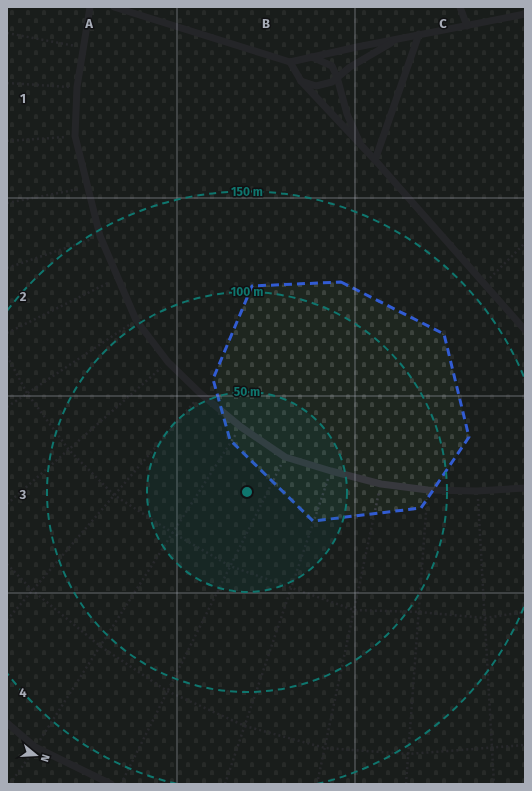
<svg xmlns="http://www.w3.org/2000/svg" width="532" height="791" font-family="'Fira Sans',sans-serif">
<style>
.cemetery{fill:url(#cemetery-stones)}
.lines{fill:none;stroke-linecap:round;stroke-linejoin:round}
.path{stroke:#3d3f44;stroke-width:2.5;stroke-dasharray:2 3;stroke-linecap:butt}
.service{stroke:#37383d;stroke-width:7}
.marked{fill:none;stroke:#325cd3;stroke-width:3;stroke-dasharray:8 5;stroke-linejoin:round}
.grid{fill:none;stroke:#a8adb8;stroke-width:1;stroke-opacity:0.55}
.ring{fill:none;stroke:#0f766e;stroke-width:2;stroke-dasharray:7 5}
.grid-label{font-size:13px;text-anchor:middle;font-weight:bold;fill:#a8adb8;stroke:#111113;stroke-width:3;stroke-linejoin:round;paint-order:stroke}
.centre{fill:#0f766e;stroke:#111113;stroke-width:2}
.ring-label{font-size:12px;text-anchor:middle;font-weight:bold;fill:#0f766e;stroke:#111113;stroke-width:3;stroke-linejoin:round;paint-order:stroke}
</style>
<defs>
<pattern id="cemetery-stones" width="16" height="16" patternUnits="userSpaceOnUse"><rect width="16" height="16" fill="#1e261f"/><path d="M2 7V4a2 2 0 0 1 4 0v3zM10 15v-3a2 2 0 0 1 4 0v3z" fill="#3c433d"/></pattern>
</defs>
<rect width="100%" height="100%" fill="#161618"/>
<rect class="cemetery" x="7" y="7" width="518" height="777"/>
<g class="lines">
<g class="path">
<polyline points="7,33 75,46"/>
<polyline points="7,83 69,87"/>
<polyline points="7,141 66,137"/>
<polyline points="7,203 79,189"/>
<polyline points="7,268 92,239"/>
<polyline points="490,278 525,243"/>
<polyline points="7,333 110,282"/>
<polyline points="7,356 27,393 69,450 114,495 173,533 230,566 354,610 419,612 485,618 525,612"/>
<polyline points="7,407 129,325"/>
<polyline points="478,499 494,784"/>
<polyline points="7,504 161,368"/>
<polyline points="7,564 32,590 100,646 167,691 245,726 325,748 408,754 525,745"/>
<polyline points="7,620 196,400"/>
<polyline points="40,740 236,434"/>
<polyline points="10,784 31,754"/>
<polyline points="121,784 281,465"/>
<polyline points="225,784 328,479"/>
<polyline points="317,784 379,492"/>
<polyline points="406,784 427,499"/>
</g>
<g class="service">
<polyline points="90,7 77,87 75,136 100,236 136,320 168,362 201,394 241,427 285,457 331,471 381,484 428,490 477,491 525,488"/>
<polyline points="114,7 290,62 357,47 525,14"/>
<polyline points="460,7 467,26"/>
<polyline points="312,57 332,66 337,77 347,114 359,141"/>
<polyline points="290,62 301,81 375,160 525,330"/>
<polyline points="301,81 316,86 332,82 350,67 391,43"/>
<polyline points="375,160 419,34"/>
<polyline points="7,723 35,747 111,784"/>
</g>
</g>
<path d="M0 0H532V791H0ZM341,282L444,334L469,437L421,508L313,521L230,440L213,379L252,286Z" fill="#161618" fill-opacity=".55" fill-rule="evenodd"/>
<path class="marked" d="M341,282L444,334L469,437L421,508L313,521L230,440L213,379L252,286Z"/>
<path class="grid" d="M177,7V784M355,7V784M7,198H525M7,396H525M7,593H525"/>
<circle cx="247" cy="492" r="100" fill="#0f766e" fill-opacity=".12"/>
<g class="ring">
<circle cx="247" cy="492" r="100"/>
<circle cx="247" cy="492" r="200"/>
<path d="M524 607A300 300 0 0 1 317 784M177 784A300 300 0 0 1 7 673M7 311A300 300 0 0 1 524 377"/>
</g>
<g class="grid-label">
<text x="89" y="28">A</text>
<text x="266" y="28">B</text>
<text x="443" y="28">C</text>
<text x="23" y="103">1</text>
<text x="23" y="301">2</text>
<text x="23" y="499">3</text>
<text x="23" y="697">4</text>
</g>
<circle cx="247" cy="492" r="6" class="centre"/>
<g class="ring-label">
<text x="247" y="196">150 m</text>
<text x="247" y="296">100 m</text>
<text x="247" y="396">50 m</text>
</g>
<rect width="532" height="791" fill="none" stroke="#a8adb8" stroke-width="16"/>
<g transform="translate(36 755) rotate(108)" stroke="#111113" stroke-width="3" paint-order="stroke">
<path d="M0-3L7 15L0 10L-7 15Z" fill="#a8adb8"/>
<text y="-6" font-size="11" font-weight="bold" text-anchor="middle" fill="#a8adb8">N</text>
</g>
</svg>
